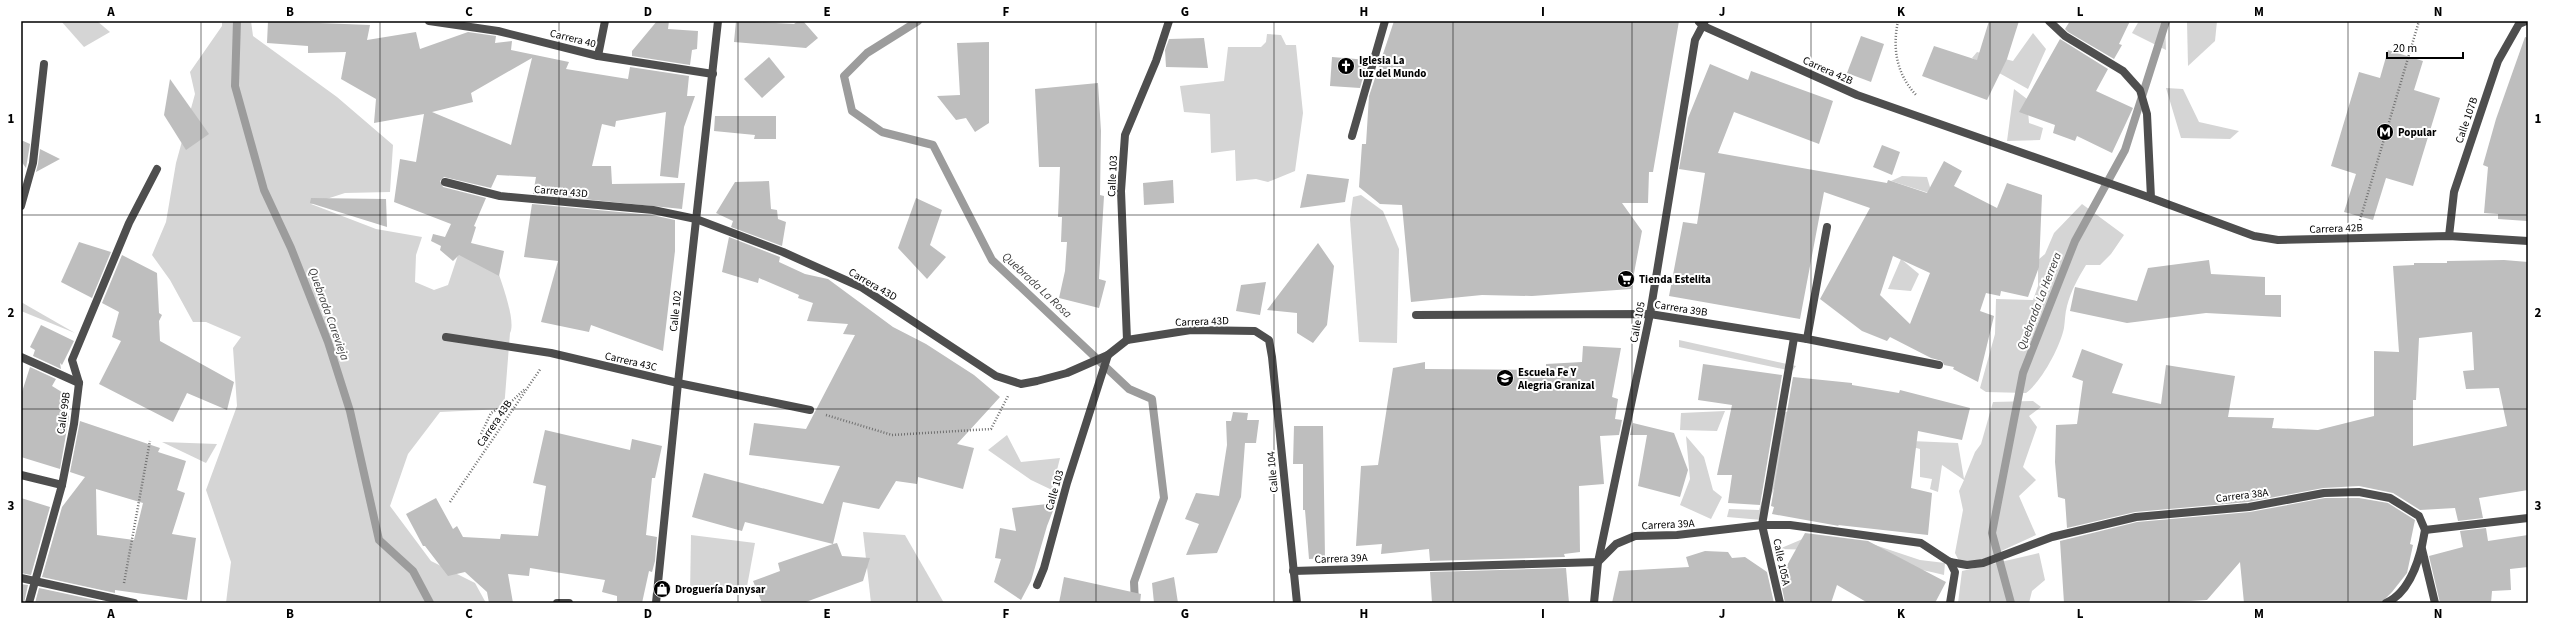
<svg xmlns="http://www.w3.org/2000/svg" width="2549" height="624" font-family="'Source Sans 3',sans-serif">
<style>
.green{fill:#d5d5d5}
.lines{fill:none;stroke-linecap:round;stroke-linejoin:round}
.stream{stroke:#9c9c9c;stroke-width:8}
.building{fill:#bebebe;fill-rule:evenodd}
.path{stroke:#707070;stroke-width:2.5;stroke-dasharray:1 2;stroke-linecap:butt}
.minor{stroke:#4e4e4e;stroke-width:8}
.tertiary{stroke:#4e4e4e;stroke-width:8}
.grid{fill:none;stroke:#000;stroke-width:1;stroke-opacity:0.55}
.labels{text-anchor:middle;stroke-width:4;stroke-linejoin:round;paint-order:stroke}
.street-label{font-size:11px;fill:#000;stroke:#fff}
.poi-label{font-size:11px;font-weight:bold;fill:#000;stroke:#fff;text-anchor:start}
.water-label{font-size:12px;font-style:italic;fill:#3d3d3d;stroke:#fff}
.neatline{fill:none;stroke:#000;stroke-width:1.5}
.grid-label{font-size:13px;text-anchor:middle;font-weight:bold;fill:#000}
</style>
<rect width="100%" height="100%" fill="#fff"/>
<g class="green">
<polygon points="61,21 97,21 110,32 84,47"/>
<path d="M222,21H251L253,36L337,97L393,145L390,192L345,193L311,204L376,229L422,237L416,255L415,282L434,290L448,285L458,255L493,257C498,273 517,320 510,333L504,409L440,412L408,454L390,506L431,561L475,583L486,603H226L231,562L206,490L237,406L233,348L241,337L206,322H193L170,280L152,255L166,222L176,163L195,94L190,72L222,26Z"/>
<polygon points="2139,21 2165,21 2166,50 2132,33"/>
<polygon points="2187,21 2217,21 2215,41 2188,66"/>
<polygon points="2033,33 2046,49 2028,89 1972,58 1977,52 2013,61"/>
<polygon points="1267,34 1281,35 1286,45 1296,45 1303,113 1295,171 1268,182 1256,179 1236,181 1235,150 1211,153 1210,114 1184,112 1180,86 1224,81 1228,47 1261,47 1266,42"/>
<polygon points="2166,88 2183,89 2199,122 2239,131 2230,139 2181,138"/>
<polygon points="2014,89 2027,99 2029,123 2043,128 2040,140 2007,141"/>
<polygon points="1902,176 1927,177 1932,194 1891,181"/>
<polygon points="1361,195 1383,211 1399,249 1397,343 1359,342 1350,219 1353,197"/>
<path d="M2082,204L2124,235L2111,254L2100,265H2086C2078,278 2071,291 2067,306C2065,313 2065,321 2064,328C2060,347 2042,381 2026,393L1986,392L1980,388L1995,334L1996,299L2033,300L2038,286V260L2045,254L2054,233Z"/>
<polygon points="1901,259 1919,274 1911,291 1888,289"/>
<polygon points="21,302 75,333 21,311"/>
<polygon points="1679,340 1796,366 1792,371 1679,347"/>
<polygon points="2033,401 2041,407 2029,416 2037,427 2023,467 2036,480 2019,496 2036,535 1977,562 1960,563 1955,553 1963,510 1959,491 1964,480 1942,465 1938,492 1930,489 1932,479 1920,477 1920,449 1887,440 1958,443 1964,479 1975,452 1981,444 1993,402"/>
<polygon points="1795,410 1783,465 1762,520 1727,517 1729,509 1759,510 1775,458 1781,413"/>
<polygon points="1725,411 1717,431 1680,430 1681,413"/>
<polygon points="1007,435 1021,462 1060,458 1052,490 1031,480 988,450"/>
<polygon points="1686,436 1704,457 1713,490 1722,497 1711,519 1680,505 1690,479"/>
<polygon points="162,442 217,444 206,463"/>
<polygon points="863,532 905,535 944,603 871,603"/>
<polygon points="691,535 755,543 746,592 690,595"/>
<path d="M1805,538L1869,543L1920,560L1945,563L1944,575C1889,562 1835,549 1779,549Z"/>
<polygon points="2039,553 2045,580 2032,591 2029,603 1958,603 1962,571"/>
</g>
<g class="lines">
<g class="stream">
<polyline points="237,21 235,86 264,190 291,248 328,342 350,411 379,540 413,571 430,603"/>
<polyline points="918,21 867,53 844,76 852,111 882,132 933,145 992,260 1129,389 1152,399 1164,498 1134,582 1135,603"/>
<polyline points="2011,603 1992,533 2023,373 2075,241 2125,150 2166,21"/>
</g>
</g>
<g class="building">
<path d="M268,21L370,25L367,40L416,32L420,49L468,32L496,36L495,43L512,41L511,50L569,62L566,69L628,79L630,67L689,76L687,96H695L684,127L678,178L660,176L666,112L616,121L615,127L602,124L592,166H611L612,184L685,183L682,209L533,194L536,177L497,175L491,188L444,177L440,181L443,187L486,198L474,226L476,227L471,243L504,251L499,276L459,255L453,261L440,250L441,246L431,241L433,234L445,237L451,224L394,202L400,159L416,162L424,114L374,123L376,99L341,79L346,52L308,53V46L267,43ZM532,58L511,145L432,112L473,102L471,93Z"/>
<polygon points="657,21 669,21 668,29 698,31 697,49 692,50 690,65 632,56 632,51"/>
<polygon points="736,21 794,24 798,21 803,21 818,38 806,48 734,42"/>
<polygon points="1394,21 1679,21 1653,172 1649,172 1648,203 1622,203 1642,231 1631,289 1532,296 1482,295 1411,302 1402,205 1380,204 1359,187 1362,144 1366,144 1369,96"/>
<polygon points="1989,21 2019,21 2007,59 1987,100 1922,76 1934,46 1977,60"/>
<polygon points="2070,21 2130,21 2119,44 2122,45 2114,59 2068,32 2065,29"/>
<polygon points="1861,36 1884,44 1871,82 1847,73"/>
<polygon points="2525,37 2528,38 2527,221 2498,219 2498,214 2484,213 2488,167 2483,165 2496,119"/>
<polygon points="1204,38 1208,68 1166,67 1165,50 1169,39"/>
<polygon points="2060,39 2108,69 2096,91 2133,108 2112,153 2077,136 2075,141 2053,133 2055,125 2019,112"/>
<polygon points="989,42 989,123 975,132 966,118 956,120 937,96 960,95 957,43"/>
<polygon points="2388,50 2423,61 2414,90 2440,98 2413,186 2386,178 2373,220 2344,212 2356,174 2331,166 2359,72 2380,78"/>
<polygon points="769,57 785,77 762,98 744,79"/>
<polygon points="1332,57 1368,60 1360,88 1330,86"/>
<path d="M1710,64L1748,80L1751,71L1833,101L1819,144L1734,112L1718,153L1887,183L1888,180L1927,193L1944,161L1962,171L1954,186L1997,208L2007,183L2042,195L2039,267L2028,297L2001,291L2000,296L1986,293L1980,311L1994,316L1978,382L1953,369L1954,367L1944,365L1942,361L1931,358L1890,337L1887,341L1862,331L1820,299L1870,208L1824,192L1800,319L1669,296L1683,222L1697,224L1705,173L1679,169L1688,118ZM1893,256L1930,273L1910,324L1880,295Z"/>
<polygon points="170,79 209,134 186,150 164,115"/>
<polygon points="1098,83 1101,131 1100,195 1104,196 1099,279 1106,281 1099,308 1059,298 1065,271 1067,242 1061,242 1062,217 1058,217 1060,167 1039,167 1035,89"/>
<polygon points="715,116 776,116 776,139 754,139 755,135 714,131"/>
<polygon points="21,140 30,144 26,168 21,161"/>
<polygon points="1882,145 1900,152 1892,175 1873,167"/>
<polygon points="40,149 60,159 36,172 38,164"/>
<polygon points="1307,174 1349,179 1345,202 1300,208"/>
<polygon points="1173,180 1174,203 1144,205 1143,183"/>
<polygon points="769,181 771,209 777,210 778,219 786,222 782,246 731,227 733,221 716,213 735,182"/>
<polygon points="311,198 386,199 387,227 310,203"/>
<polygon points="916,198 942,210 930,245 946,257 927,279 898,248"/>
<polygon points="532,204 652,215 675,220 675,251 663,351 591,325 589,332 541,322 558,261 524,257"/>
<polygon points="729,237 780,257 779,262 805,274 828,279 893,327 926,344 974,375 1000,397 957,444 974,448 963,489 918,477 917,484 896,481 879,509 843,502 833,544 837,543 842,556 870,558 863,581 803,603 762,603 753,581 780,571 778,563 833,544 745,522 742,531 692,517 704,473 823,504 840,466 749,455 754,423 806,429 855,335 843,334 848,324 807,321 813,303 798,298 799,295 759,278 758,283 722,272"/>
<polygon points="79,242 111,252 92,298 61,282"/>
<polygon points="1318,243 1334,266 1327,325 1313,343 1297,333 1297,313 1267,310"/>
<polygon points="122,255 157,273 159,313 162,315 159,321 160,341 234,382 227,410 187,393 173,422 99,384 121,341 112,337 119,312 102,303"/>
<polygon points="2209,260 2211,274 2265,277 2265,295 2281,295 2281,317 2206,313 2127,323 2070,311 2075,287 2137,301 2148,268"/>
<path d="M2504,260L2528,262V490L2479,498L2483,518L2458,521L2455,508L2420,510L2393,493L2359,486L2323,488L2248,502L2135,512L2067,528L2065,499L2058,497L2055,462L2056,425L2077,424L2083,381L2072,377L2082,349L2123,364L2112,393L2161,404L2166,365L2235,376L2228,417L2274,418L2272,428L2318,430L2374,416V351L2399,352L2393,266L2414,265V263H2447V261ZM2472,332L2474,370L2463,371L2466,389L2499,388L2507,426L2413,446V400H2416L2419,338Z"/>
<polygon points="1266,282 1260,315 1236,311 1241,285"/>
<polygon points="41,325 74,341 62,365 60,363 61,369 33,356 35,350 30,347"/>
<polygon points="1583,346 1621,348 1612,397 1618,399 1615,419 1622,420 1619,435 1600,436 1604,484 1579,486 1580,552 1564,554 1565,557 1430,561 1429,549 1381,554 1382,544 1356,546 1361,466 1378,465 1393,368 1425,362 1425,369 1546,370 1546,364 1582,362"/>
<polygon points="1703,364 1782,375 1760,505 1728,503 1732,475 1717,475 1732,405 1698,400"/>
<polygon points="30,367 56,379 52,386 65,394 69,417 60,469 21,457 21,395"/>
<polygon points="1793,377 1852,383 1852,385 1899,393 1900,390 1970,408 1962,440 1918,431 1911,488 1932,493 1928,535 1838,525 1839,526 1772,514 1774,507 1771,506"/>
<polygon points="1233,412 1248,413 1247,420 1259,420 1256,443 1245,443 1241,497 1217,553 1186,555 1199,524 1185,519 1196,493 1219,496 1227,445 1226,421 1231,421"/>
<path d="M80,421L160,448L158,452L186,461L177,490L185,493L172,534L196,538L187,600L115,590V593L42,577L62,507L85,477L70,472ZM96,489L143,503L134,540L97,535Z"/>
<polygon points="1633,423 1674,433 1688,470 1680,497 1638,486 1647,435 1630,435"/>
<polygon points="1294,426 1323,426 1325,558 1309,559 1305,510 1303,510 1303,464 1293,464"/>
<polygon points="545,430 630,450 632,439 662,446 655,478 652,478 646,535 657,537 655,561 652,572 649,571 642,603 617,603 617,596 602,592 605,580 530,568 529,576 508,574 513,603 489,603 487,592 465,572 448,576 425,546 423,546 406,514 436,498 453,529 457,526 463,537 500,539 501,534 538,536 546,486 533,483"/>
<polygon points="21,498 50,507 31,575 21,573"/>
<polygon points="2325,498 2359,498 2388,503 2415,520 2410,544 2413,545 2407,573 2392,592 2381,603 2244,603 2240,562 2207,600 2158,603 2064,603 2060,541 2137,522 2250,512"/>
<polygon points="1056,503 1047,526 1031,581 1021,600 994,582 1001,559 995,558 1000,528 1016,531 1012,508"/>
<polygon points="2486,528 2488,541 2528,535 2528,567 2510,569 2511,590 2492,591 2491,603 2440,603 2429,556 2463,547 2460,531"/>
<polygon points="1805,533 1868,541 1946,582 1935,603 1868,603 1837,585 1831,603 1785,603 1780,578"/>
<polygon points="1705,551 1728,552 1732,558 1745,557 1767,572 1774,603 1612,603 1619,571 1689,567 1686,557"/>
<polygon points="1566,568 1569,603 1432,603 1430,572"/>
<polygon points="1064,577 1141,594 1140,603 1059,603"/>
<polygon points="1174,577 1178,603 1154,603 1152,583"/>
<polygon points="21,584 28,585 24,603 21,603"/>
<polygon points="39,588 109,603 35,603"/>
</g>
<g class="lines">
<g class="path">
<path d="M1898,21C1892,50 1897,75 1917,96"/>
<polyline points="2360,220 2419,21"/>
<polyline points="826,415 892,435 991,429 1008,396"/>
<polyline points="481,434 491,413 513,400 525,389"/>
<polyline points="450,502 541,368"/>
<polyline points="124,583 150,441"/>
</g>
<g class="minor">
<polyline points="429,21 498,31 598,56 713,74"/>
<polyline points="1699,22 1703,26 1857,95 2151,198"/>
<polyline points="598,56 605,21"/>
<polyline points="1352,136 1385,21"/>
<polyline points="445,182 500,196 653,210 696,219 783,252 861,287 996,376 1021,384 1037,381 1067,373 1108,355 1127,340 1191,330 1255,331 1269,340 1272,357 1297,603"/>
<polyline points="21,206 33,163 44,64"/>
<polyline points="2449,236 2454,192 2498,61 2519,24 2526,21"/>
<polyline points="1416,315 1650,314 1807,339 1939,365"/>
<polyline points="446,337 551,353 678,383 810,410"/>
<polyline points="1807,339 1827,227"/>
<polyline points="1127,340 1121,191 1125,135 1156,61 1169,21"/>
<polyline points="21,357 79,383"/>
<polyline points="21,475 62,485"/>
<polyline points="2425,530 2528,518"/>
<polyline points="2422,549 2435,603"/>
<polyline points="1950,562 1955,572 1950,603"/>
<polyline points="1293,571 1598,562 1616,544 1635,536 1677,535 1762,525 1790,525 1921,543 1950,562 1967,565 1983,563 2052,537 2136,517 2249,507 2324,493 2359,492 2390,498 2419,516 2425,530"/>
<polyline points="21,578 134,603"/>
<polyline points="1037,585 1044,568 1067,483 1108,355"/>
<polyline points="29,603 62,485 74,424 79,383 72,360 129,223 157,169"/>
<polyline points="557,603 569,603"/>
<polyline points="656,603 678,383 718,21"/>
<polyline points="1594,603 1598,562 1650,314 1695,40 1705,21"/>
<polyline points="1780,603 1762,525 1794,338"/>
<path d="M2386,603C2411,592 2421,555 2425,530"/>
</g>
<polyline class="tertiary" points="2049,21 2065,36 2123,71 2140,90 2147,114 2151,198 2254,236 2278,240 2449,236 2528,241"/>
</g>
<path class="grid" d="M201,21V603M380,21V603M559,21V603M738,21V603M917,21V603M1096,21V603M1274,21V603M1453,21V603M1632,21V603M1811,21V603M1990,21V603M2169,21V603M2348,21V603M21,215H2528M21,409H2528"/>
<defs>
<g id="church-disc" transform="scale(0.9)"><circle r="9.5" fill="#000" stroke="#fff"/><path d="M-1.2-6h2.4v3.5h3.3v2.4h-3.3V6h-2.4V-.1h-3.3v-2.4h3.3Z" fill="#fff"/></g>
<g id="metro-disc" transform="scale(0.9)"><circle r="9.5" fill="#000" stroke="#fff"/><path d="M-5.5 5V-5H-3L0 0L3-5H5.5V5H3V-.5L0 4L-3-.5V5Z" fill="#fff"/></g>
<g id="supermarket-disc" transform="scale(0.9)"><circle r="9.5" fill="#000" stroke="#fff"/><path d="M-6-5.5h2.5l.6 2H6L4.5 2H-2.5L-4.4-4H-6ZM-1.5 3.2a1.3 1.3 0 1 0 .1 0ZM3 3.2a1.3 1.3 0 1 0 .1 0Z" fill="#fff"/></g>
<g id="school-disc" transform="scale(0.9)"><circle r="9.5" fill="#000" stroke="#fff"/><path d="M0-5L7-2L0 1L-7-2ZM-4 1L0 2.5L4 1V4Q0 6-4 4Z" fill="#fff"/></g>
<g id="shop-disc" transform="scale(0.9)"><circle r="9.5" fill="#000" stroke="#fff"/><path d="M-5-2.5h2.3a2.7 3.5 0 0 1 5.4 0H5L5.5 6h-11ZM-1.5-2.5h3a1.5 2.3 0 0 0-3 0Z" fill="#fff"/></g>
</defs>
<g fill-rule="evenodd">
<use href="#church-disc" x="1346" y="66"/>
<use href="#metro-disc" x="2385" y="132"/>
<use href="#supermarket-disc" x="1626" y="279"/>
<use href="#school-disc" x="1505" y="378"/>
<use href="#shop-disc" x="662" y="589"/>
</g>
<g class="labels">
<g class="street-label">
<text transform="translate(573 38) rotate(14)" y="4">Carrera 40</text>
<text transform="translate(1828 70) rotate(24)" y="4">Carrera 42B</text>
<text transform="translate(2466 120) rotate(-71)" y="4">Calle 107B</text>
<text transform="translate(1112 176) rotate(-87)" y="4">Calle 103</text>
<text transform="translate(561 191) rotate(5)" y="4">Carrera 43D</text>
<text transform="translate(2336 228) rotate(-2)" y="4">Carrera 42B</text>
<text transform="translate(873 284) rotate(30)" y="4">Carrera 43D</text>
<text transform="translate(1681 308) rotate(9)" y="4">Carrera 39B</text>
<text transform="translate(675 311) rotate(-84)" y="4">Calle 102</text>
<text transform="translate(1202 321) rotate(-2)" y="4">Carrera 43D</text>
<text transform="translate(1637 322) rotate(-79)" y="4">Calle 105</text>
<text transform="translate(631 361) rotate(13)" y="4">Carrera 43C</text>
<text transform="translate(63 413) rotate(-82)" y="4">Calle 99B</text>
<text transform="translate(494 423) rotate(-56)" y="4">Carrera 43B</text>
<text transform="translate(1272 472) rotate(-95)" y="4">Calle 104</text>
<text transform="translate(1054 490) rotate(-74)" y="4">Calle 103</text>
<text transform="translate(2242 495) rotate(-7)" y="4">Carrera 38A</text>
<text transform="translate(1668 524) rotate(-3)" y="4">Carrera 39A</text>
<text transform="translate(1341 558) rotate(-2)" y="4">Carrera 39A</text>
<text transform="translate(1782 562) rotate(78)" y="4">Calle 105A</text>
</g>
<g class="poi-label">
<text x="1359" y="64">Iglesia La<tspan x="1359" dy="13">luz del Mundo</tspan></text>
<text x="2398" y="136">Popular</text>
<text x="1639" y="283">Tienda Estelita</text>
<text x="1518" y="376">Escuela Fe Y<tspan x="1518" dy="13">Alegria Granizal</tspan></text>
<text x="675" y="593">Droguería Danysar</text>
</g>
<g class="water-label">
<text transform="translate(1037 285) rotate(43)" y="4">Quebrada La Rosa</text>
<text transform="translate(2039 301) rotate(-69)" y="4">Quebrada La Herrera</text>
<text transform="translate(329 314) rotate(70)" y="4">Quebrada Carevieja</text>
</g>
</g>
<rect width="2549" height="624" fill="none" stroke="#ffffff" stroke-width="44"/>
<path d="M2387 52v6h76v-6" fill="none" stroke="#000000" stroke-width="2"/>
<text x="2393" y="52" font-size="12" fill="#000000" stroke="#ffffff" stroke-width="3" paint-order="stroke">20 m</text>
<rect x="22" y="22" width="2505" height="580" class="neatline"/>
<g class="grid-label">
<text x="111" y="16">A</text>
<text x="290" y="16">B</text>
<text x="469" y="16">C</text>
<text x="648" y="16">D</text>
<text x="827" y="16">E</text>
<text x="1006" y="16">F</text>
<text x="1185" y="16">G</text>
<text x="1364" y="16">H</text>
<text x="1543" y="16">I</text>
<text x="1722" y="16">J</text>
<text x="1901" y="16">K</text>
<text x="2080" y="16">L</text>
<text x="2259" y="16">M</text>
<text x="2438" y="16">N</text>
<text x="11" y="123">1</text>
<text x="2538" y="123">1</text>
<text x="11" y="317">2</text>
<text x="2538" y="317">2</text>
<text x="11" y="510">3</text>
<text x="2538" y="510">3</text>
<text x="111" y="618">A</text>
<text x="290" y="618">B</text>
<text x="469" y="618">C</text>
<text x="648" y="618">D</text>
<text x="827" y="618">E</text>
<text x="1006" y="618">F</text>
<text x="1185" y="618">G</text>
<text x="1364" y="618">H</text>
<text x="1543" y="618">I</text>
<text x="1722" y="618">J</text>
<text x="1901" y="618">K</text>
<text x="2080" y="618">L</text>
<text x="2259" y="618">M</text>
<text x="2438" y="618">N</text>
</g>
</svg>
